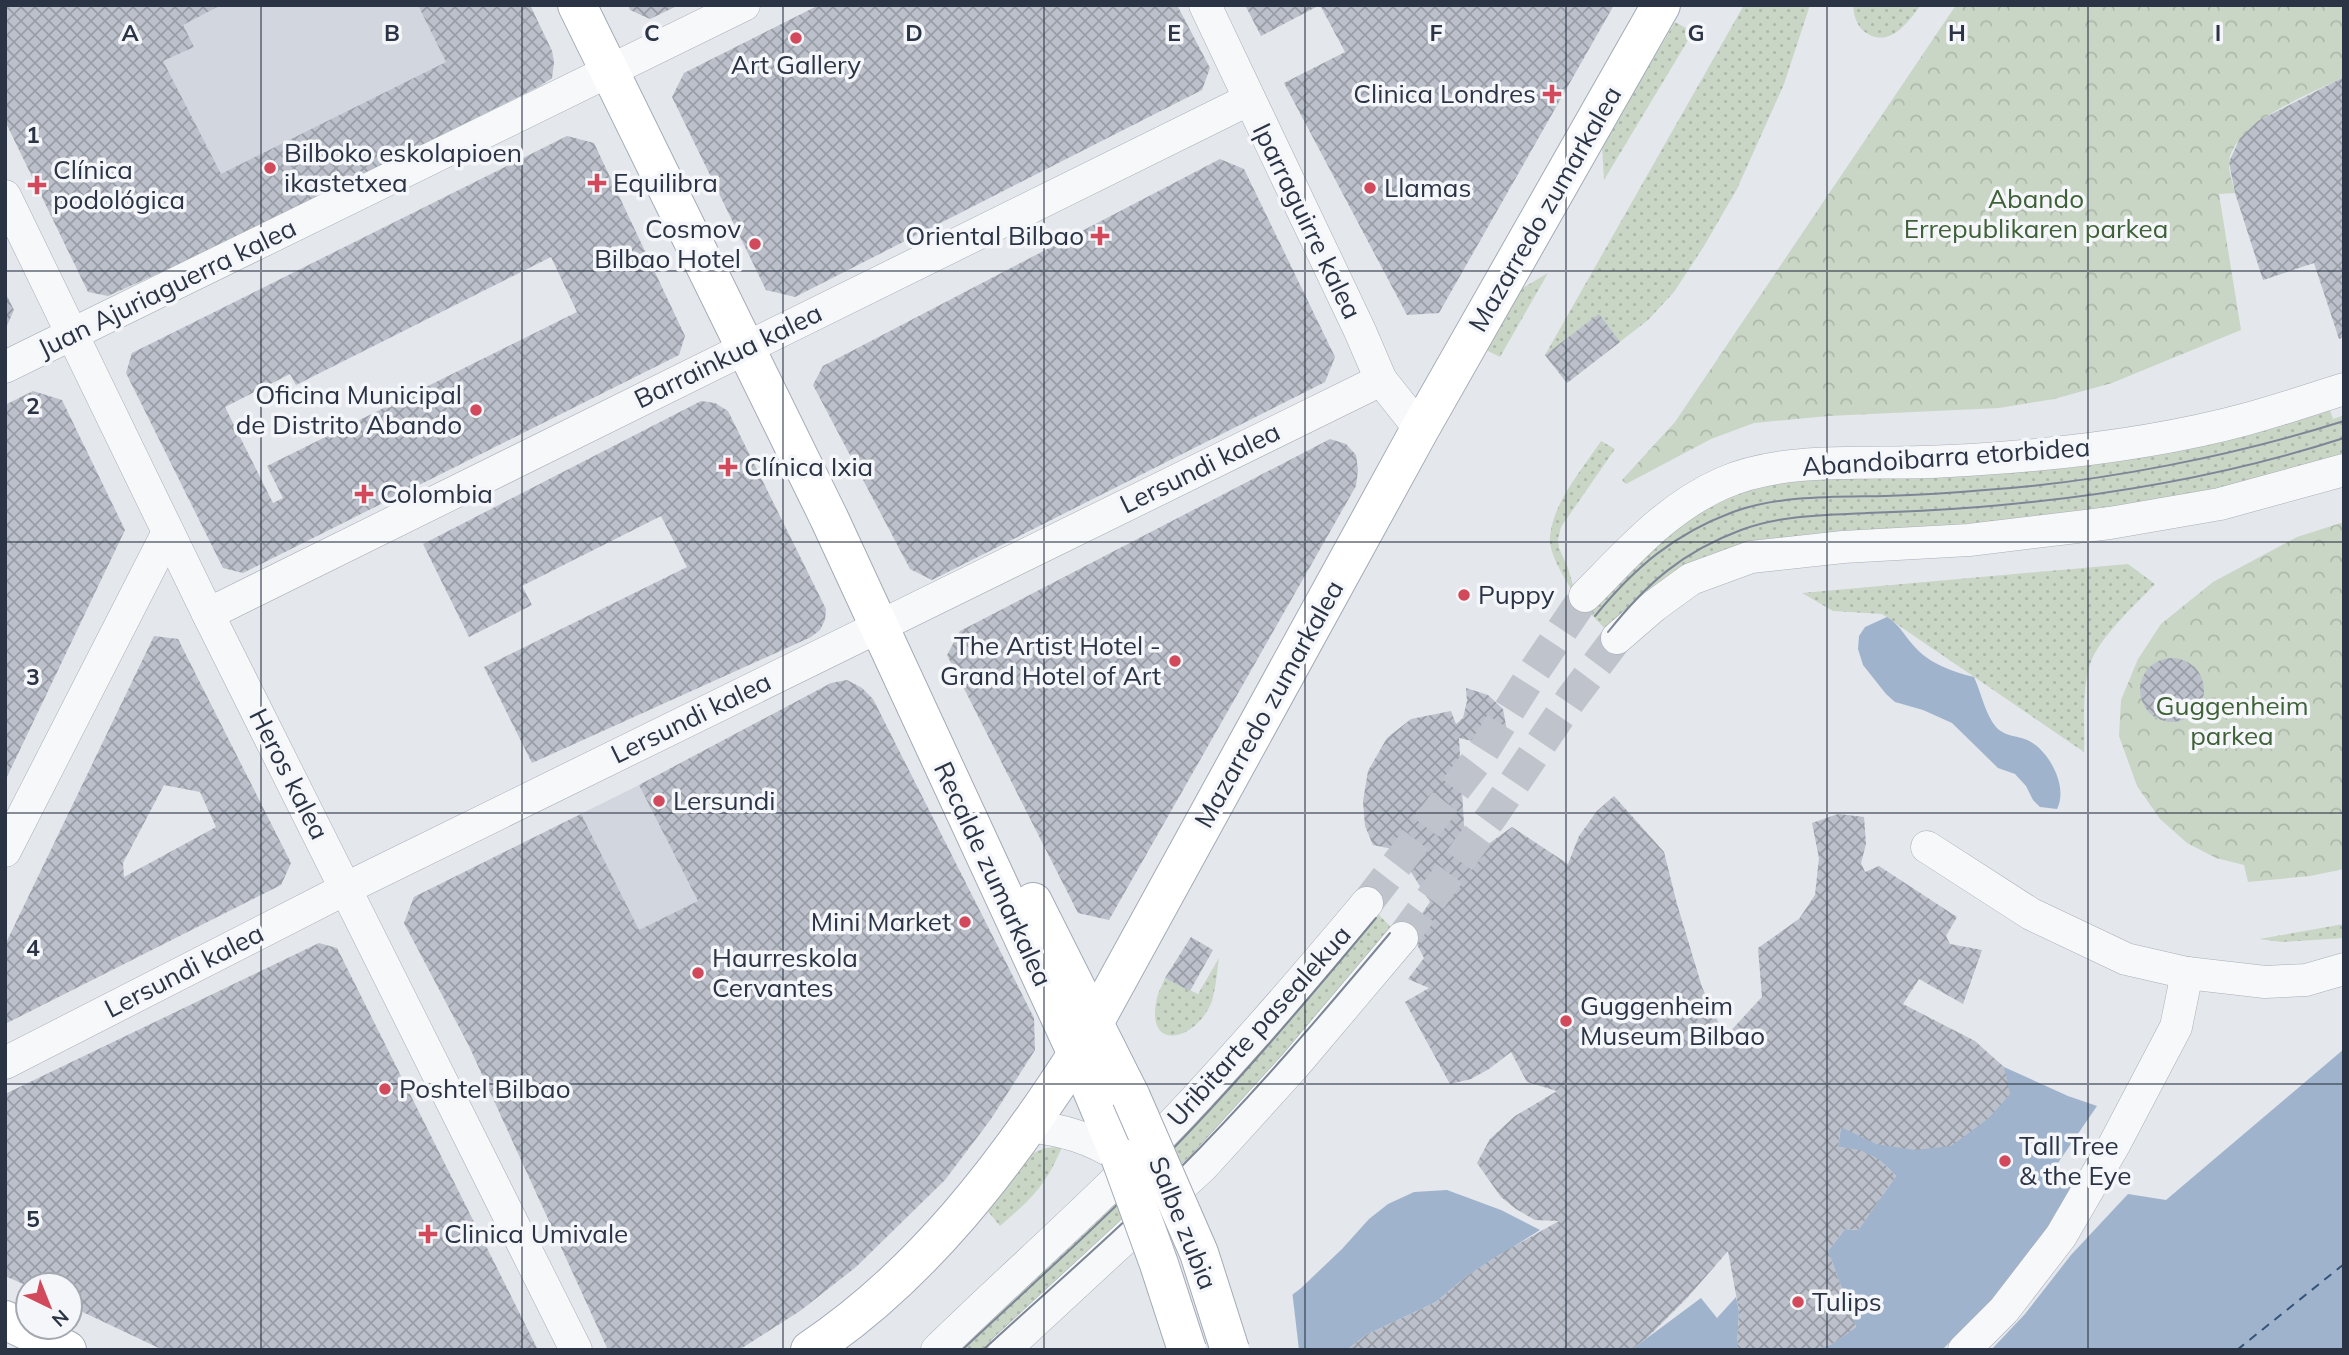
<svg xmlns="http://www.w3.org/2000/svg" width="2349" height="1355" font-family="Mulish,sans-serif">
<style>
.built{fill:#d2d6de}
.grass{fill:url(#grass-dots)}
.forest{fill:url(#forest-crowns)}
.water{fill:#9fb4cc}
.pier{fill:#e4e7ec}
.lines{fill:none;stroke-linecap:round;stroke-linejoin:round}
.ferry{stroke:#34527a;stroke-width:2;stroke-dasharray:9 7;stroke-linecap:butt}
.building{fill:url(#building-cross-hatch);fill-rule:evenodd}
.minor-tunnel{stroke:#bfc3cb;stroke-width:32;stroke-dasharray:32 16;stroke-linecap:butt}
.minor-casing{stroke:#a9aeb7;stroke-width:33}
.major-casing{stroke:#a3abb8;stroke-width:40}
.minor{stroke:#f7f8fa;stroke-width:32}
.major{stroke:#fff;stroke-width:38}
.tram{stroke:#7d8696;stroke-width:2}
.major-bridge-casing{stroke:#a3abb8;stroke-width:40;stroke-linecap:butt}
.major-bridge{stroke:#fff;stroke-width:38}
.grid{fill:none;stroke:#2b3445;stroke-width:2;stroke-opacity:0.55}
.poi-dot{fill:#d1495b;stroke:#f4f6f9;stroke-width:2.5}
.labels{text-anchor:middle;stroke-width:7;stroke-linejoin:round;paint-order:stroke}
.poi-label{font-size:26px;fill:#2b3445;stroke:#f4f6f9;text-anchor:start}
.park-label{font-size:26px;fill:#3f6138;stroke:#f4f6f9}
.street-label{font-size:26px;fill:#2b3445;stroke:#f4f6f9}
.grid-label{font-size:23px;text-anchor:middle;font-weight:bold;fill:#2b3445;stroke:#f4f6f9;stroke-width:7;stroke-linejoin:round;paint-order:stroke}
</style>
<defs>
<pattern id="grass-dots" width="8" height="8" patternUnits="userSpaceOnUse" patternTransform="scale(1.75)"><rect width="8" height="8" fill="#c9d6c5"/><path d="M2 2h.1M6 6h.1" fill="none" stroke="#adb8ab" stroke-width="1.8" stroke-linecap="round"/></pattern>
<pattern id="forest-crowns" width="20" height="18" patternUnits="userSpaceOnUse" patternTransform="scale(1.75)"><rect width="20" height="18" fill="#c9d6c5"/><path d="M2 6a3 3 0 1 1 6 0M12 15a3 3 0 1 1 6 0" fill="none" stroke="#adb8ab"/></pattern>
<pattern id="building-cross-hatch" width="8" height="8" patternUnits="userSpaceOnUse" patternTransform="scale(1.75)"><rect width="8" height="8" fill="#bbc0ca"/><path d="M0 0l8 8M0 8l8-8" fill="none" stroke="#989da6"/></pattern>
</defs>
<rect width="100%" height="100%" fill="#e4e7ec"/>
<g class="built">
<polygon points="172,5 530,5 552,51 554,62 552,78 208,251 121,80"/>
<polygon points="639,785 745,992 468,1044 404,923 414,897"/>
</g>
<g class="grass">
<polygon points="1744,5 1810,5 1784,84 1737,189 1704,246 1674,292 1648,320 1567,383 1545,355"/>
<path d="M1853,5H1921C1908,22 1891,47 1868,34C1857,28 1854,17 1853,5Z"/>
<polygon points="1675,22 1693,32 1604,180 1602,145"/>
<polygon points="1548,273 1500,357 1486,350 1521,289"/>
<polygon points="2328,404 2333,419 2344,415 2344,463 2131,511 1779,542 1610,634 1587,610 1655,536 1757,481"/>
<path d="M1601,441L1615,449L1561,527L1558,539L1559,548L1568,568L1576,596C1567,583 1548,553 1550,537C1553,502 1582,470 1601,441Z"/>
<path d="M2128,564L2155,584C2135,605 2104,633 2092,659C2081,685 2085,724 2084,752L1882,614L1833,611L1802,593Z"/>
<polygon points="1367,903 1402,938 1004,1350 937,1350"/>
<polygon points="2344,924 2344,938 2282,942 2259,939"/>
<path d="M1219,958C1217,972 1216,987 1212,1001C1197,1041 1144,1054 1157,998C1158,992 1163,984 1165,978L1198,994Z"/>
<path d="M1062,1147C1045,1187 1032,1198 1000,1226L986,1209L1029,1155L1045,1148Z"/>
</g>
<g class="forest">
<path d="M1956,5H2344V77C2312,93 2235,122 2229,161C2228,170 2233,184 2235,193L2219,194L2241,330L2112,383L2054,399L1999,408L1828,416L1754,423L1711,439L1626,484L1622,480L1675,422Z"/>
<polygon points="2344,522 2344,869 2310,876 2248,882 2244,865 2216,858 2187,843 2160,819 2137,786 2119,736 2121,700 2138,659 2161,624 2213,582 2297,537"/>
</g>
<g class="water">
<path d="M1887,617C1901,626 1903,634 1914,646C1928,663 1953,672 1974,677C1981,692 1985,714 1996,727C2006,738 2020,735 2031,742C2051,754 2068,788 2057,809L2040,807L2033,800L2026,786L2015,774L1998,768L1952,723L1923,710L1895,702L1886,694L1863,665L1858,649L1859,636L1865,627Z"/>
<polygon points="2344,1049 2344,1350 1991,1350 2025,1314 2071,1255 2128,1194 2166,1200"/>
<path d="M2004,1067L2068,1096L2097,1106L2049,1176L2074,1183L2050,1225L1993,1299L1942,1350H1812L1832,1344L1856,1327L1828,1251L1845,1229L1858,1230L1896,1176C1877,1155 1866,1151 1838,1147L1841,1127Z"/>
<polygon points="1447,1190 1501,1210 1540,1230 1467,1276 1436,1302 1366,1335 1347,1350 1208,1350 1253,1324 1300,1289 1342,1249 1369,1219 1388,1204 1414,1192"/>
<polygon points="1736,1297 1739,1311 1737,1348 1746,1350 1631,1350 1701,1298 1717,1318"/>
</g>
<polygon class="pier" points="1292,1290 1299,1350 1205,1350 1251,1321"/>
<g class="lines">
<polyline class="ferry" points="2237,1350 2344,1264"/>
</g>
<g class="building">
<polygon points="5,5 221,5 183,25 194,47 163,61 221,174 446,62 418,5 530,5 552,51 554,62 552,78 540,86 208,251 108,296 88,292 5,121"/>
<polygon points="628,5 679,5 650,19 630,10"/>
<polygon points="819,5 1177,5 1210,68 1202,90 795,297 766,290 672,97 684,73"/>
<polygon points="1245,5 1614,5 1439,313 1407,315 1284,83 1345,52 1320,5 1261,36"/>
<polygon points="2344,77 2344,337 2339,339 2314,263 2263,280 2235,193 2229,162 2240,138 2258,121"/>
<path d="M567,136L594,143L685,336L679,355L243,573L223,568L126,373L132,353ZM551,257L577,312L267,466L283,498L273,503L225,407L290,374L296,385Z"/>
<polygon points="1220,159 1244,169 1335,357 1325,382 932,580 910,569 813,385 823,366"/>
<polygon points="5,292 14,310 5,330"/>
<polygon points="1599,314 1620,342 1567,383 1545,355"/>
<polygon points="33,391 62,400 125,530 5,781 5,405"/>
<polygon points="701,401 715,403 728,411 826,609 825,620 820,630 811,637 532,763 484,667 687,567 661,516 522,586 532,605 469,637 423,544"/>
<polygon points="1330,439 1346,444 1356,455 1358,470 1356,486 1109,920 1078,913 947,655 960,631"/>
<path d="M154,636L178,639L291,863L281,885L5,1024V945ZM164,785L200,792L216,827L124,877L123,863Z"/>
<circle cx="2172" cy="690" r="32"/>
<polygon points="847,680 862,688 873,699 1034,1018 1035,1050 991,1119 945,1180 856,1267 800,1311 739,1350 608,1350 468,1044 404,923 414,897 581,814 639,930 698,901 639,785 831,683"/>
<polygon points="1466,688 1488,695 1503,709 1507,731 1496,741 1481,743 1459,738 1466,860 1512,827 1568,864 1579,836 1597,811 1614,796 1664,852 1677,904 1702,987 1725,1037 1762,997 1758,948 1799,919 1815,895 1819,858 1812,823 1838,814 1864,817 1866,844 1861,863 1865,872 1879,866 1957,917 1946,936 1950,944 1982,950 1963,1004 1919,979 1903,1004 1975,1041 2004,1067 2010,1094 1989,1118 1951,1146 1915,1150 1876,1144 1841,1127 1838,1147 1860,1150 1880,1160 1896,1176 1858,1230 1845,1229 1828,1251 1856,1327 1832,1344 1812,1350 1737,1348 1739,1311 1728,1251 1687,1298 1648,1337 1631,1350 1347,1350 1366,1335 1436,1302 1467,1276 1495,1257 1559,1221 1535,1220 1516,1209 1501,1197 1477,1163 1490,1139 1515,1116 1557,1091 1527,1082 1511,1052 1489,1069 1471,1079 1450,1084 1405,1002 1429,988 1408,979 1424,958 1410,931 1430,902 1397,850 1373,845 1365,826 1363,801 1368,771 1387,738 1411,719 1451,711 1456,724 1463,718 1467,701"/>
<polygon points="1191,937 1213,950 1190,991 1165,978"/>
<polygon points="319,943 337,948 538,1350 163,1350 70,1306 70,1285 28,1286 5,1276 5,1094"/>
</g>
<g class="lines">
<g class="minor-tunnel">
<polyline points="1367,903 1479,758 1527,682 1585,596"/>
<polyline points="1402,938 1492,816 1571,699 1617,638"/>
</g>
<g class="minor-casing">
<g id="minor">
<polyline points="1205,5 1360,331 1381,380 1420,429"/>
<polyline points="5,196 208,614 576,1350"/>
<polyline points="5,367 744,5"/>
<path d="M1585,596C1628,553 1666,508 1723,483C1789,454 1878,466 1949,461C2048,456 2151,445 2247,419C2280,410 2312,399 2344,389"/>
<polyline points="208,614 1248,100"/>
<polyline points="1617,638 1654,606 1691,579 1751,557 1843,547 1969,540 2110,523 2220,504 2344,470"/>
<polyline points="1927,847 2031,914 2126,959 2187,973 2265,982 2306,980 2344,969"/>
<polyline points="5,851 168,532"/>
<polyline points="5,1063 361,881 1381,380"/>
<path d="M1029,1126C1063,1130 1091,1138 1120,1157"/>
<path d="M937,1350C1017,1272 1101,1199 1178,1118C1243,1049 1306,976 1367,903"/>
<polyline points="1004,1350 1203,1166 1293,1067 1402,938"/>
<polyline points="1964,1350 2004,1310 2061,1236 2114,1145 2176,1027 2187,973"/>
</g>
</g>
<g class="major-casing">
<g id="major">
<polyline points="577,5 829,518 1077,1054 1120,1157"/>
<polyline points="1033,902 1131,1097"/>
<polyline points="5,1320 67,1350"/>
<path d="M810,1350C922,1275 1005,1166 1077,1054L1420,429L1661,5"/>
</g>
</g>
<use href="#minor" class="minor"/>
<use href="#major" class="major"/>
<g class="tram">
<path d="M1595,616C1635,567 1674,534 1733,512C1780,495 1836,497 1885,496C1918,495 1952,493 1985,490C2102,482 2233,456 2344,421"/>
<path d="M1608,632C1647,583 1682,552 1741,530C1781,515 1825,515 1867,513C1904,512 1941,510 1979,507C2102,497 2226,476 2344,438"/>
<path d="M962,1350C1028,1288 1095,1229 1158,1164C1235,1086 1306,1002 1376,918"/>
<path d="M983,1350C1048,1290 1116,1232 1178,1170C1253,1095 1322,1014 1390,933"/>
</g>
<g class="major-bridge-casing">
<g id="major-bridge">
<polyline points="1131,1097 1199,1253 1230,1350"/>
<polyline points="1120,1157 1159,1264 1187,1350"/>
</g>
</g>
<use href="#major-bridge" class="major-bridge"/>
</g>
<path class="grid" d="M261,5V1350M522,5V1350M783,5V1350M1044,5V1350M1305,5V1350M1566,5V1350M1827,5V1350M2088,5V1350M5,271H2344M5,542H2344M5,813H2344M5,1084H2344"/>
<g class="poi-dot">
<circle cx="796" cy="38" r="7"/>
<path d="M1548.5 83.5h7v7h7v7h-7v7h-7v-7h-7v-7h7z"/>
<circle cx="270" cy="168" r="7"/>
<path d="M593.5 172.5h7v7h7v7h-7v7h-7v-7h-7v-7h7z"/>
<path d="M33.5 174.5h7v7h7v7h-7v7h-7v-7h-7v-7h7z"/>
<circle cx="1370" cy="188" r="7"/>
<path d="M1096.5 225.5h7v7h7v7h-7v7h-7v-7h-7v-7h7z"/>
<circle cx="755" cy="244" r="7"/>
<circle cx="476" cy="410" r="7"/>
<path d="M724.5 456.5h7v7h7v7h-7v7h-7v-7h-7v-7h7z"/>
<path d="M360.5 483.5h7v7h7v7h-7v7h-7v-7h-7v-7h7z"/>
<circle cx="1464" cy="595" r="7"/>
<circle cx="1175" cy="661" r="7"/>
<circle cx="659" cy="801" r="7"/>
<circle cx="965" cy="922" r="7"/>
<circle cx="698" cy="973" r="7"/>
<circle cx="1566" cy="1021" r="7"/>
<circle cx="385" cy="1089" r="7"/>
<circle cx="2005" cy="1161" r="7"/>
<path d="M424.5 1223.5h7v7h7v7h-7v7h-7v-7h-7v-7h7z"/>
<circle cx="1798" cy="1302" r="7"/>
</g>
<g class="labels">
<g class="poi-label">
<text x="796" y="74" text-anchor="middle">Art Gallery</text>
<text x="1536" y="103" text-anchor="end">Clinica Londres</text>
<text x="284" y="162">Bilboko eskolapioen<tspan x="284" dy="30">ikastetxea</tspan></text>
<text x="53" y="179">Clínica<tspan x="53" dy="30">podológica</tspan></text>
<text x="613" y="192">Equilibra</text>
<text x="1384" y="197">Llamas</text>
<text x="741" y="238" text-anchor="end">Cosmov<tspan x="741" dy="30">Bilbao Hotel</tspan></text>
<text x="1084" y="245" text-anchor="end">Oriental Bilbao</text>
<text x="462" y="404" text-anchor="end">Oficina Municipal<tspan x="462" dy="30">de Distrito Abando</tspan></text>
<text x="744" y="476">Clínica Ixia</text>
<text x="380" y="503">Colombia</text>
<text x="1478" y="604">Puppy</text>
<text x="1161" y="655" text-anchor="end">The Artist Hotel -<tspan x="1161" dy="30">Grand Hotel of Art</tspan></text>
<text x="673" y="810">Lersundi</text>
<text x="951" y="931" text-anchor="end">Mini Market</text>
<text x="712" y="967">Haurreskola<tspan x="712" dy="30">Cervantes</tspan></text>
<text x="1580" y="1015">Guggenheim<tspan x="1580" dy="30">Museum Bilbao</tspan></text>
<text x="399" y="1098">Poshtel Bilbao</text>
<text x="2019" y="1155">Tall Tree<tspan x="2019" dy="30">&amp; the Eye</tspan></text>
<text x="444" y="1243">Clinica Umivale</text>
<text x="1812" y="1311">Tulips</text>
</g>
<g class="park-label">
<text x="2036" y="208">Abando<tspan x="2036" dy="30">Errepublikaren parkea</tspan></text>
<text x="2232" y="715">Guggenheim<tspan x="2232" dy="30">parkea</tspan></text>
</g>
<g class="street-label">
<text transform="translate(1545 209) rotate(-60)" y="9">Mazarredo zumarkalea</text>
<text transform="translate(1307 221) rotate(64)" y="9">Iparraguirre kalea</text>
<text transform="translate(167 288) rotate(-26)" y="9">Juan Ajuriaguerra kalea</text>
<text transform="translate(728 356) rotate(-26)" y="9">Barrainkua kalea</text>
<text transform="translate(1946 457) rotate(-4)" y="9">Abandoibarra etorbidea</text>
<text transform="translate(1200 468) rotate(-26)" y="9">Lersundi kalea</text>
<text transform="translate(1269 704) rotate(-61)" y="9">Mazarredo zumarkalea</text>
<text transform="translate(691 718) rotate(-26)" y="9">Lersundi kalea</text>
<text transform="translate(289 774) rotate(63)" y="9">Heros kalea</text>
<text transform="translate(993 874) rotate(65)" y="9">Recalde zumarkalea</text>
<text transform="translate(184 971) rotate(-27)" y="9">Lersundi kalea</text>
<text transform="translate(1259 1026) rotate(-48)" y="9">Uribitarte pasealekua</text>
<text transform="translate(1183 1223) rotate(68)" y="9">Salbe zubia</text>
</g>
</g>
<g class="grid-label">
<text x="130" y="41">A</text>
<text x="392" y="41">B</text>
<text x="652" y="41">C</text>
<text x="914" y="41">D</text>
<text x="1174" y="41">E</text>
<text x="1436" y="41">F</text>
<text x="1696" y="41">G</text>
<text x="1957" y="41">H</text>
<text x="2218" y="41">I</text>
<text x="33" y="143">1</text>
<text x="33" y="414">2</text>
<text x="33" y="685">3</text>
<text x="33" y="956">4</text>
<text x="33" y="1227">5</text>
</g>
<rect width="2349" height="1355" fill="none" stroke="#2b3445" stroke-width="14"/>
<g transform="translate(49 1306) rotate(137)"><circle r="33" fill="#f4f6f9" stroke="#a4a8b1" stroke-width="2"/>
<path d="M0-5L12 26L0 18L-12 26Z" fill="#d1495b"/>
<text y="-10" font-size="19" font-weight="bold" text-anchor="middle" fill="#2b3445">N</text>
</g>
</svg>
